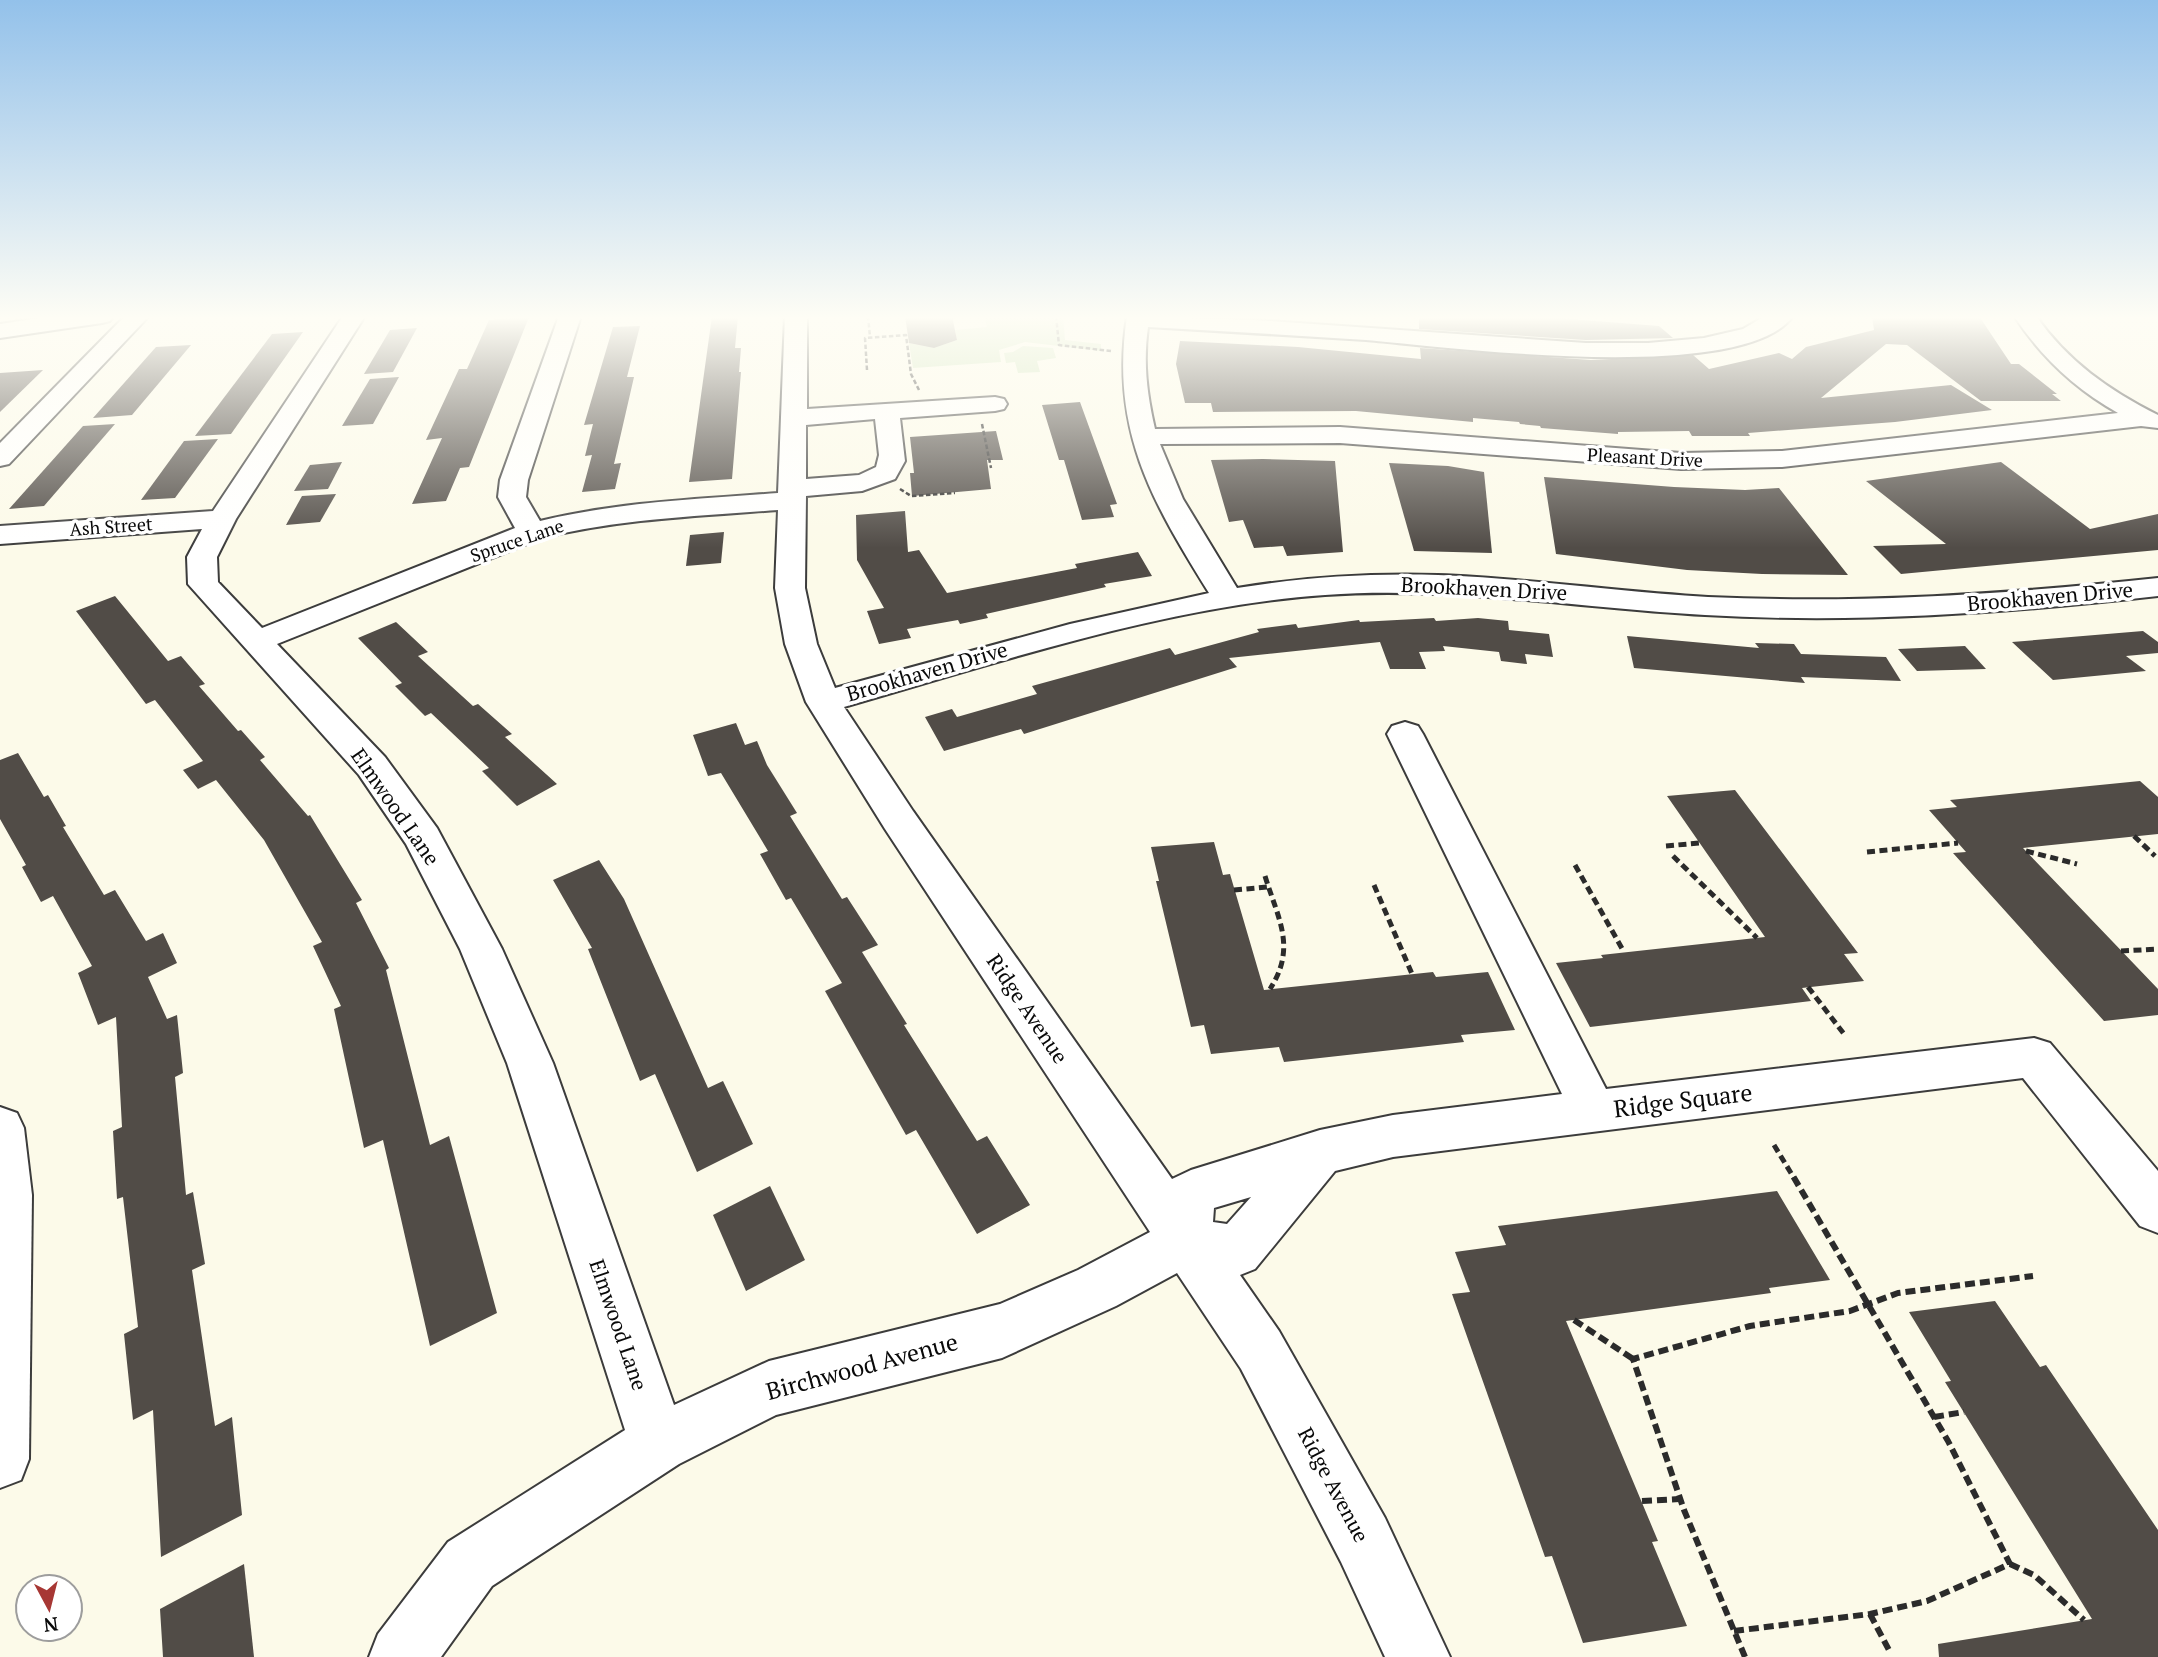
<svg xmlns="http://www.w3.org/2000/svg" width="2158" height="1657" font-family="'PT Serif',serif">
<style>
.green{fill:#cae1b7}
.building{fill:#514c47}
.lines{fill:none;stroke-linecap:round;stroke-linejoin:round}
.minor-casing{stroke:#3c3c3c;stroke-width:4}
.path-far2{stroke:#2b2b2b;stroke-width:2.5;stroke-dasharray:4.5 2.5;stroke-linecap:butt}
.path-far1{stroke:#2b2b2b;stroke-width:5;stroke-dasharray:8 4.5;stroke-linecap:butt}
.path{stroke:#2b2b2b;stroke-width:6;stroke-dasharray:10 5;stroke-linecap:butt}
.minor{fill:#fff;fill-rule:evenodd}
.labels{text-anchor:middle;stroke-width:7;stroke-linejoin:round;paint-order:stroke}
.far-street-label{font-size:18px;fill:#090909;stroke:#fff}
.street-label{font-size:21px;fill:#090909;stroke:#fff}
.near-street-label{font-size:24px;fill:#090909;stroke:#fff}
</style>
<rect width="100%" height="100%" fill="#fcfae9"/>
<g class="green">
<polygon points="984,316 1063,316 1065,340 1101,344 1101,351 1025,342 999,350 1001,362 913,368 909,343 934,348 957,340 955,330 987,327"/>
<polygon points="1023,346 1053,348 1056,358 1037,361 1040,372 1018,373 1015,362 1006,363 1004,353 1013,352"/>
</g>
<g class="building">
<polygon points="712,316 738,316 735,348 741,348 739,372 741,372 732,479 689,482"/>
<polygon points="905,316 952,316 957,340 934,348 909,343"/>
<polygon points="1419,316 1532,316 1659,326 1673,338 1586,340 1419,329"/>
<polygon points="1872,316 1979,316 2011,364 2019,364 2057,394 2052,394 2061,401 1981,401 1907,345 1886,344 1821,398 1951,385 1992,410 1895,422 1748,433 1750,436 1692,436 1689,431 1618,432 1618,434 1541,428 1540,426 1520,424 1519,422 1473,418 1473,422 1356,411 1213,412 1211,403 1185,403 1176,364 1180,341 1298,347 1421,359 1420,348 1591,360 1693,355 1709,369 1779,353 1792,359 1806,347 1874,330"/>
<polygon points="529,317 469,467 460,468 446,501 412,504 442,438 426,440 459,369 467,369 489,320"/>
<polygon points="640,326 627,377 634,377 614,464 621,463 615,489 582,492 592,455 585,456 593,424 584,425 613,327"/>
<polygon points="417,328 393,372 364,374 390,330"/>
<polygon points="303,332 231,434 195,436 272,334"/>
<polygon points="191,345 132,415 93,418 156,347"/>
<polygon points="43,370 0,412 0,373"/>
<polygon points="399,377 373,424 342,426 370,379"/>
<polygon points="1080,402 1117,504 1110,505 1114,517 1082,520 1064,460 1059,460 1042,405"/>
<polygon points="115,424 44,506 9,509 83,426"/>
<polygon points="996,431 1003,460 987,460 991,489 912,496 910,473 914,473 910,437"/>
<polygon points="218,439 175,498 141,500 184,441"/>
<polygon points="1263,459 1335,461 1343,552 1287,556 1283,546 1254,548 1243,520 1229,522 1211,460"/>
<polygon points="342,462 328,489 294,491 310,465"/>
<polygon points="2001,462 2090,529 2158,514 2158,550 1901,574 1873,546 1946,544 1866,481"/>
<polygon points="1389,463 1448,466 1484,472 1492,553 1414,551"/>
<polygon points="1544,477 1674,487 1745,490 1779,488 1848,575 1762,574 1687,570 1556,554"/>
<polygon points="336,494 320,522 286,525 302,496"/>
<polygon points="905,511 908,552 919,550 947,593 1077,568 1075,564 1138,552 1152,576 1104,584 1106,587 986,614 988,618 960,624 958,620 907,629 911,638 879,644 867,611 884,608 857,560 856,515"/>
<polygon points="724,532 721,563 686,566 690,535"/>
<polygon points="115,596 168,661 181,656 205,684 199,686 238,731 241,730 265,757 260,760 308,816 310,815 362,900 356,903 389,968 386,970 430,1145 449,1136 497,1313 430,1346 383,1140 364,1148 334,1009 341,1006 313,946 322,942 264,840 216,780 198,789 183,770 203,761 155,700 146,704 76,611"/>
<polygon points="1434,618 1436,621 1478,618 1508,621 1509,630 1549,634 1553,657 1525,654 1527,664 1501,661 1499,652 1443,646 1445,651 1419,652 1426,669 1390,669 1380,642 1229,658 1237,667 1024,734 1021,729 944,751 925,717 952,709 957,717 1037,694 1032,686 1170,648 1175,655 1259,632 1257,629 1296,624 1298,628 1359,620 1360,622"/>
<polygon points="396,622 428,652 418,656 473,706 478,704 512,734 505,737 557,784 517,806 482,771 489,768 431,713 425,716 395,686 402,683 358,638"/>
<polygon points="2143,631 2158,642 2158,653 2126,656 2146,671 2053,680 2012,642"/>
<polygon points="1627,636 1759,648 1755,643 1794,644 1801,654 1886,657 1901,681 1801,677 1805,683 1634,668"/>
<polygon points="1965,646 1986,669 1917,671 1898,649"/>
<polygon points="736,723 745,745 757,741 767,765 797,813 790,816 842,899 847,897 878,945 862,952 907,1024 904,1025 977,1141 987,1136 1030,1205 977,1234 916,1130 906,1135 825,991 842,983 791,898 786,900 760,854 768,851 721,773 708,776 693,735"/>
<polygon points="18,753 44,797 48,795 66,826 63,827 104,895 115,890 146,941 163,933 177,963 148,977 167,1019 177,1015 183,1073 175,1077 186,1195 193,1192 205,1264 192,1270 215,1426 232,1417 242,1515 161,1557 153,1410 133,1420 124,1334 138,1327 123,1197 117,1199 113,1131 122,1127 116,1017 98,1025 78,973 92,966 53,896 41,902 22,867 26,865 0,819 0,760"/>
<polygon points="2140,781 2158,797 2158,834 2023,848 2158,989 2158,1015 2104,1021 1953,853 1966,852 1929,810 1957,807 1950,800"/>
<polygon points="1735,790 1858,953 1844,954 1864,981 1802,988 1811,1001 1590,1027 1556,963 1603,958 1601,955 1765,937 1667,796"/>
<polygon points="1214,842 1223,875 1230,874 1264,990 1433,972 1436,977 1488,972 1515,1030 1461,1035 1464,1042 1284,1062 1279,1047 1211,1054 1204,1025 1191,1027 1156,881 1159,881 1151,847"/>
<polygon points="599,860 624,899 708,1088 723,1081 753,1144 697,1172 655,1074 640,1081 588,949 592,948 553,880"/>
<polygon points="770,1186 805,1260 746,1291 713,1215"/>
<polygon points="1777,1191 1830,1280 1769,1288 1771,1293 1566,1321 1658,1541 1652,1542 1687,1626 1583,1643 1552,1556 1545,1557 1452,1294 1470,1292 1455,1252 1506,1245 1498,1226"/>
<polygon points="1995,1301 2040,1367 2046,1365 2158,1530 2158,1657 1939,1657 1938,1644 2092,1619 1945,1382 1951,1381 1909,1312"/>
<polygon points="244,1564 254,1657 163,1657 160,1609"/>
</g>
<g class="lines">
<g class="minor-casing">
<g id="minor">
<polygon points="53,316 113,316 110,321 102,323 0,338 0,324"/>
<polygon points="125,316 149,316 9,464 0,466 0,443"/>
<path d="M343,316H365L236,519L217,557L218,582L262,628L515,528L498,497L500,480L559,316H581L528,480L526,497L540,521C618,502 698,499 778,493L785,316H807V409L995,397L1004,399L1007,404L1004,409L995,411L900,418L905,461L895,479L862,491L806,496L805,588L817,644L835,688L1070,624L1209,593C1151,500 1110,429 1127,316L1254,320L1586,343H1648L1704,338L1743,329L1765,316H1793C1743,386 1446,347 1366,340C1293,335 1220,331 1148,327C1143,363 1147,394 1155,429L1340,427L1681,453L1782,451L2118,413C2075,389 2042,358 2014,316H2036C2067,361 2110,391 2158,415V428L2141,426L1782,467L1681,469L1340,443L1160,444L1183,499L1237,588C1304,577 1370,573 1438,575C1528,578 1618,592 1708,597C1858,604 2008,594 2158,578V596C2007,613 1856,624 1705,615C1578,608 1452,586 1325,595C1165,606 997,663 844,707L913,811L1172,1179L1191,1170L1320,1130L1393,1115L1562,1094L1387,734L1392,726L1405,722L1418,726L1423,734L1606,1089L2034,1038L2050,1043L2158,1171V1233L2140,1226L2023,1078L1393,1157L1335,1171L1255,1269L1240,1275L1279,1331L1385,1518L1450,1657H1385L1341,1562L1241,1369L1177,1273L1116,1306L1002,1358L776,1415L679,1464L492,1586L441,1657H369L378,1634L448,1542L625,1430L507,1063L460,949L406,844L359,775L188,584L187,557L202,529L0,544V526L213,511ZM875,419L879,455L876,467L859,475L806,479V425ZM778,510L775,588L785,644L806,702L885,829L1150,1232L1078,1270L1000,1304L769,1361L674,1405L553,1063L502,949L437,828L385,757L277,644L542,538C619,519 699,516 778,510ZM1251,1197L1227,1224L1213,1222L1214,1208Z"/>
<polygon points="0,1107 17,1113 24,1128 32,1195 29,1459 21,1480 0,1488"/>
</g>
</g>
<g class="path-far2">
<polyline points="868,316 870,337"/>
<polyline points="1056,316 1059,345 1111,351"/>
<polyline points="867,370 865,338 906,335 911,374 919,390"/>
<polyline points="982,424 991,468"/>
<polyline points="900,489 911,496 955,493"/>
</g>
<g class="path-far1">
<polyline points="2134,836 2155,856"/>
<polyline points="1666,846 1699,843"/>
<polyline points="2026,851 2077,864"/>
<polyline points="1867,852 1958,843"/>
<polyline points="1673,856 1757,938"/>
<polyline points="1575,865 1624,952"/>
<path d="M1265,876C1278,919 1297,947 1270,989"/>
<polyline points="1374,885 1412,974"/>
<polyline points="1234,890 1268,887"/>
<polyline points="2121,951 2158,949"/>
<polyline points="1808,987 1844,1034"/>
<polyline points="1774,1145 1794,1178"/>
</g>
<g class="path">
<polyline points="1574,1320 1633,1359"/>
<polyline points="1934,1417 1964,1412"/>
<polyline points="1642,1501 1679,1499"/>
<polyline points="2010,1564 2034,1575 2084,1620"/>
<polyline points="1870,1614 1890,1652"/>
<polyline points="1734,1631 1870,1614 1927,1601 2010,1564 1948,1441 1793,1176"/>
<polyline points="1745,1657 1684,1510 1633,1359 1750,1326 1850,1311 1898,1293 2033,1276"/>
</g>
<use href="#minor" class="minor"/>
</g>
<linearGradient id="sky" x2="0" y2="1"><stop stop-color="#93c1ea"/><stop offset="0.58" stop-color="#fefdf5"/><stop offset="1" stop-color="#fefdf5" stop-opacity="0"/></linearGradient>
<rect width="2158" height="548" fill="url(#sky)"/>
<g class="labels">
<g class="far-street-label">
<text transform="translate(1645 458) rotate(3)" y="6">Pleasant Drive</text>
<text transform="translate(111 527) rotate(-4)" y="6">Ash Street</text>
<text transform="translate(517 541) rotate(-19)" y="6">Spruce Lane</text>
</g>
<g class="street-label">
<text transform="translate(1484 589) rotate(3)" y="7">Brookhaven Drive</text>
<text transform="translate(2050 597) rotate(-5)" y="7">Brookhaven Drive</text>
<text transform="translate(927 672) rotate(-16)" y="7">Brookhaven Drive</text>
<text transform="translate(395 807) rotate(55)" y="7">Elmwood Lane</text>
<text transform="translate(1027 1009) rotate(56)" y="7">Ridge Avenue</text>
<text transform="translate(618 1325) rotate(71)" y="7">Elmwood Lane</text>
<text transform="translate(1333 1485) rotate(62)" y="7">Ridge Avenue</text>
</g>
<g class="near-street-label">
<text transform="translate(1683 1101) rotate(-7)" y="8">Ridge Square</text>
<text transform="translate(862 1367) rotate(-15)" y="8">Birchwood Avenue</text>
</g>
</g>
<g transform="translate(49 1608) rotate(173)"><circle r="33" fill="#ffffff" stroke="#9d9d9d" stroke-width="2"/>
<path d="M0-5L12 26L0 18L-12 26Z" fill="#a73734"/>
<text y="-10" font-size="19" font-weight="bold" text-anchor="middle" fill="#090909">N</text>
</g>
</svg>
